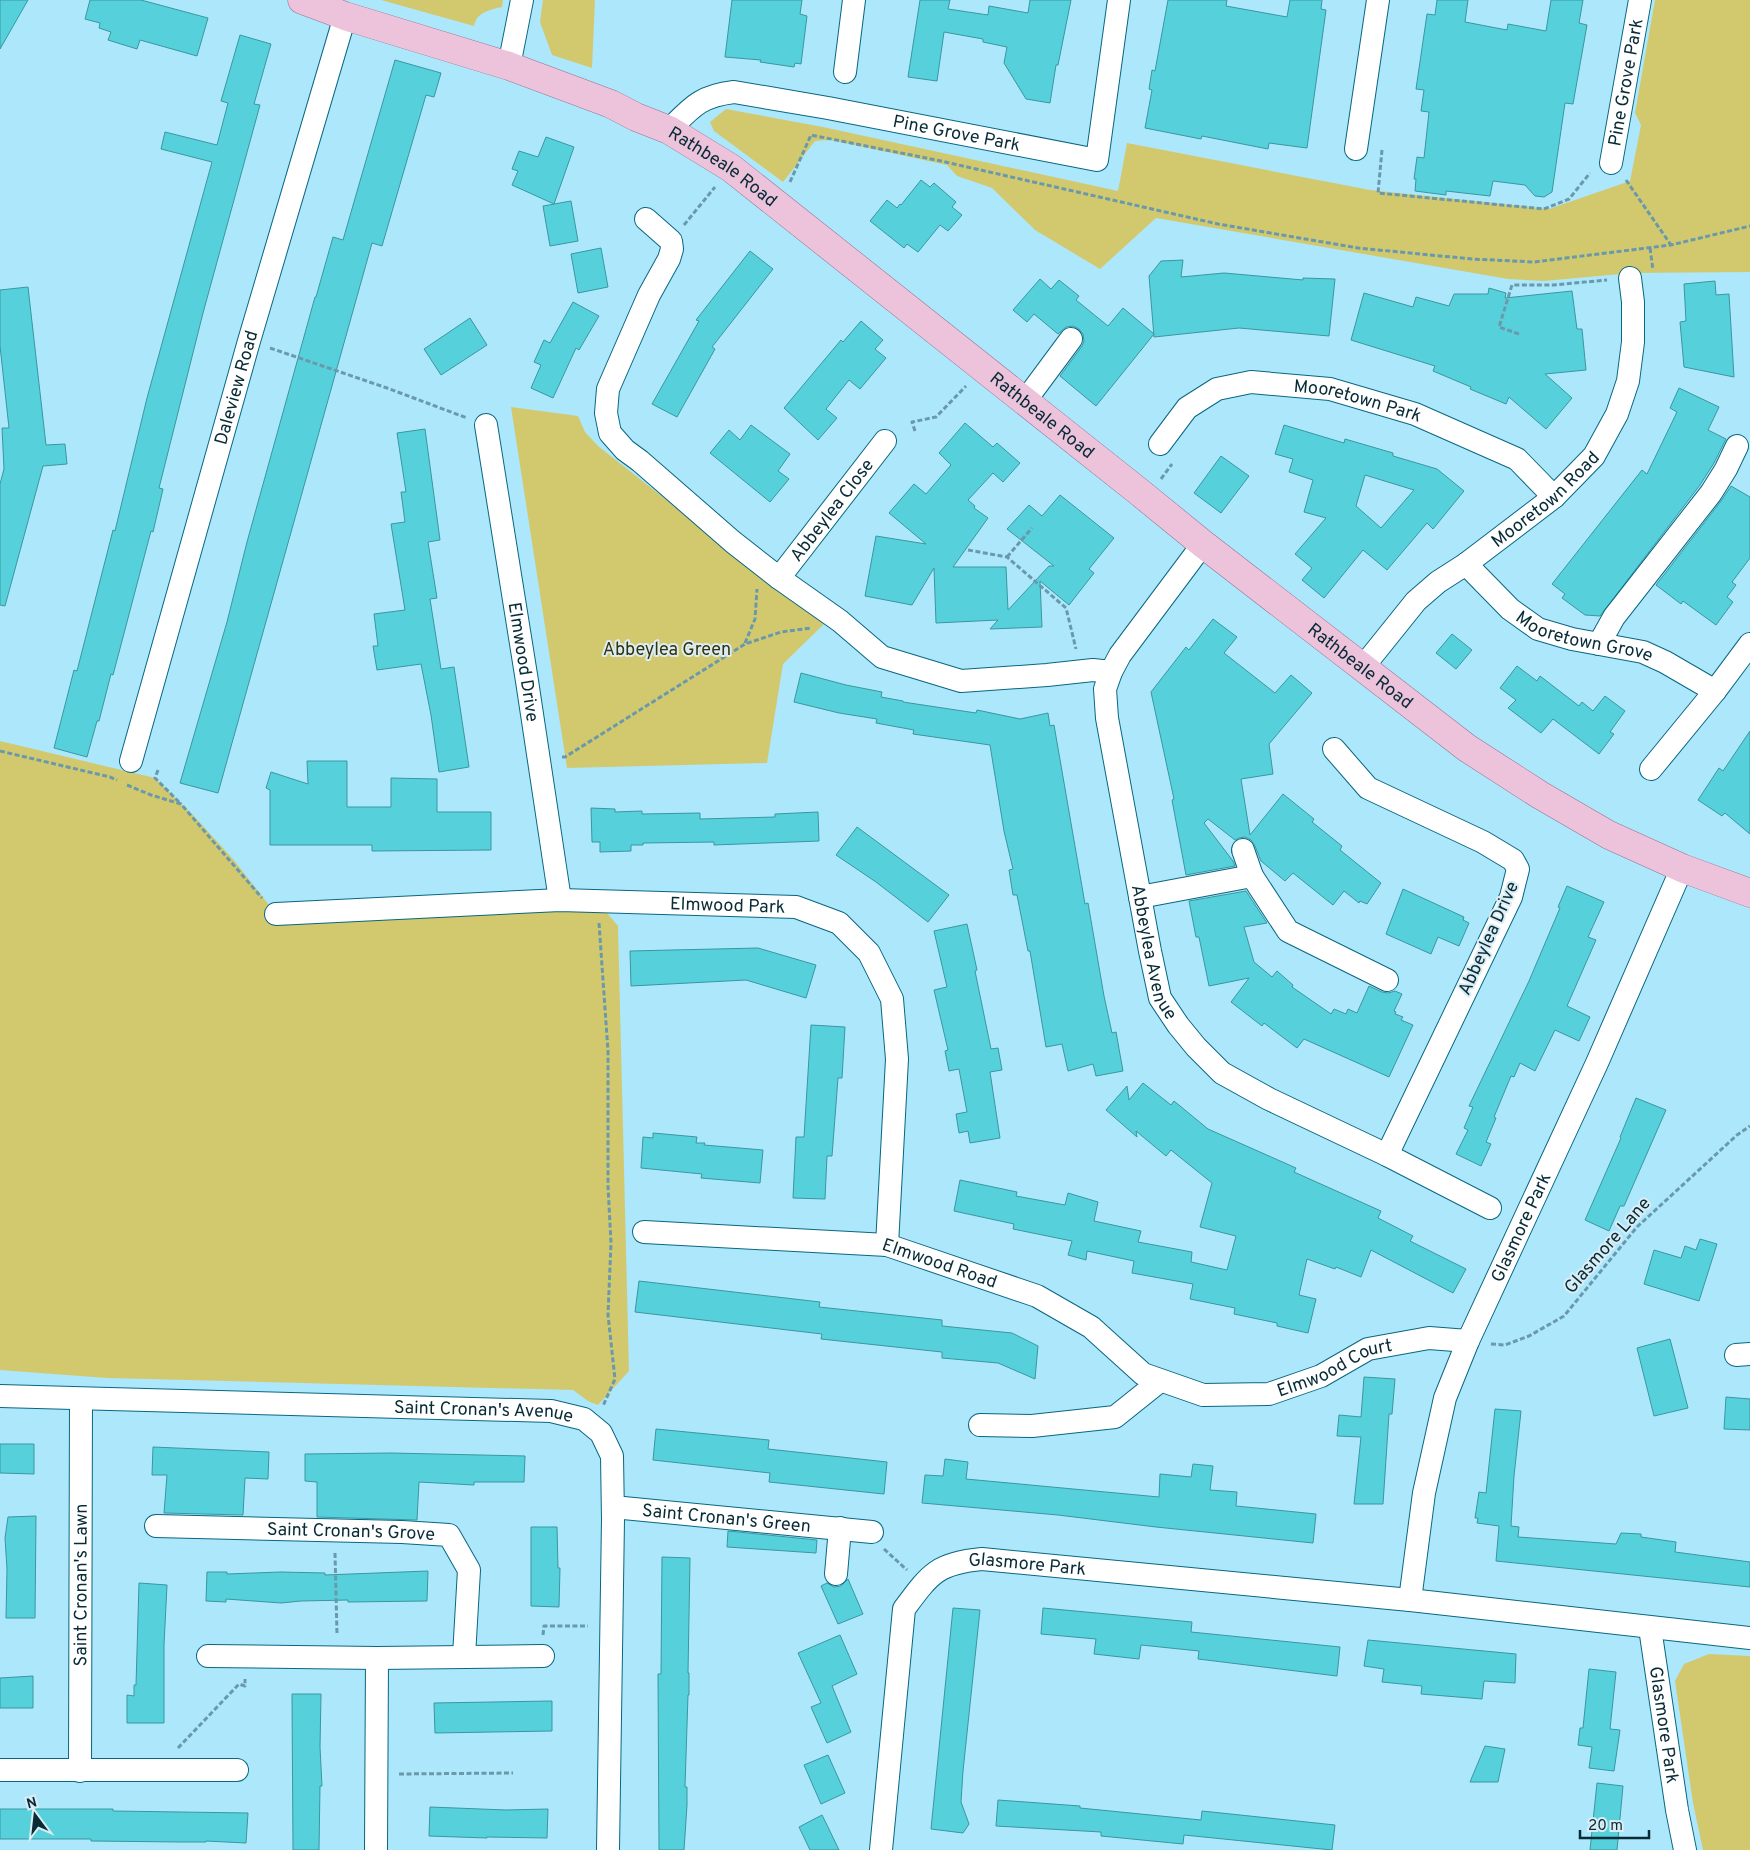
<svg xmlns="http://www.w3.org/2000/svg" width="1750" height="1850" font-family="Overpass,sans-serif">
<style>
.green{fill:#d2c96f}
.building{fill:#56d1dc;stroke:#39979f;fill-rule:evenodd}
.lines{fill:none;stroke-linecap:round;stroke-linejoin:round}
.minor-casing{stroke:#086781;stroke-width:24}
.major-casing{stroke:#947492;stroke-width:29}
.path{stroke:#6999aa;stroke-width:3;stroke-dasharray:5 2.5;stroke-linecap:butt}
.minor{stroke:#fff;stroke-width:22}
.major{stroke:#ecc3db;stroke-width:28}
.labels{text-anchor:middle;stroke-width:4;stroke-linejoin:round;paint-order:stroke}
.street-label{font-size:18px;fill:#082b36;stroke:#dbedf4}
.park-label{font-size:18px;fill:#353108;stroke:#dbedf4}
</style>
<rect width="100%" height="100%" fill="#ade7fc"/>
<g class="green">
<path d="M381,0H503L502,7C489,10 477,12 474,26Z"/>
<polygon points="543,0 595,0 592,68 552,55 540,22"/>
<polygon points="1655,0 1750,0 1750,272 1632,273 1544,281 1508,279 1156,218 1100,269 1035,230 992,188 957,176 947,165 831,140 815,141 783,182 714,131 710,122 726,109 823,127 1118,191 1127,143 1370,190 1549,209 1630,181 1641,125 1635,113"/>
<polygon points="511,407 578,416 585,432 598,446 824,624 783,664 767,763 567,768"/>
<polygon points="0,741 155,778 193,815 233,859 276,914 597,901 618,926 629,1371 598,1405 588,1401 573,1390 107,1378 0,1370"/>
<polygon points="1709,1654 1750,1656 1750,1850 1703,1850 1693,1803 1675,1681 1684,1664"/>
</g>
<g class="building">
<polygon points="0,0 28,0 0,49"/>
<polygon points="90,0 141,0 208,18 197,56 140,40 137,49 108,40 111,32 99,28 100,23 85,19"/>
<polygon points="732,0 802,0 800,14 807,16 801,64 795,63 794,67 760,62 761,60 725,57"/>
<polygon points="920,0 950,0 948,9 988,15 989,6 1028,13 1030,0 1071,0 1058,65 1056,65 1050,103 1026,99 1004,63 1007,47 983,42 983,39 944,32 937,81 908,77"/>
<polygon points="1168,0 1227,0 1226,6 1287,17 1290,0 1322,0 1321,9 1326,10 1307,148 1269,143 1268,149 1202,136 1201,139 1145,128 1152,90 1149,89 1152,70 1155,71"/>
<polygon points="1437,0 1468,0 1465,22 1507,30 1508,24 1546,31 1551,0 1583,0 1579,23 1587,25 1573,104 1565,103 1552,192 1544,197 1535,196 1525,185 1493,181 1490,196 1446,191 1446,195 1415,191 1416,179 1414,179 1417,157 1424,158 1429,112 1421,111 1424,90 1416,89 1427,14 1435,15"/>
<polygon points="240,35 271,44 254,104 260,105 203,313 159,488 163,489 153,532 151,531 113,675 111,674 99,721 97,721 87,757 54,748 74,670 77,671 113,530 115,531 147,398 212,162 161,149 165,132 217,145 228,103 221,101"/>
<polygon points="395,60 441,73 434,97 426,95 382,246 372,243 218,793 180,783 227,622 247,542 315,297 316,297 333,237 343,240"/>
<polygon points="546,137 574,147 554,204 512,185 518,171 512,169 519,151 538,157"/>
<polygon points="921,180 930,187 934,183 956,202 952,207 962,215 948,231 940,225 918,252 907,244 904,248 870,221 887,200 897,208 900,204 901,205"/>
<polygon points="571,201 578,241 550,246 543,206"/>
<polygon points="601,248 608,287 578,293 571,254"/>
<polygon points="750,251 773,269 712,347 715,349 677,417 652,404 699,321 696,320"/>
<polygon points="1183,260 1181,277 1224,273 1303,280 1303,278 1335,279 1329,336 1239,328 1154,337 1149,276 1161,261"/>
<polygon points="1040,279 1051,289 1059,280 1079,296 1076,300 1108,326 1123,308 1154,334 1096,406 1060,376 1082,346 1084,341 1083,334 1079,329 1073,326 1066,327 1058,334 1034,314 1027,322 1013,310"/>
<polygon points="1715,281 1716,295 1729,294 1734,377 1684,367 1680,322 1686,321 1684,284"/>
<polygon points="28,287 46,445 65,444 67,464 43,466 5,606 0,605 0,484 4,469 2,428 9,428 0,346 0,290"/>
<polygon points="1489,288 1506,293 1505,298 1572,291 1577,329 1582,329 1586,370 1545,374 1572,398 1546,429 1509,397 1506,404 1470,389 1471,387 1433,371 1435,366 1351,340 1364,293 1413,307 1416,297 1449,306 1454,294 1488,294"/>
<polygon points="573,302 599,316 579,350 576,348 553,398 531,388 541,365 534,362 544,340 550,343"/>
<polygon points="470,318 487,345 441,375 424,349"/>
<polygon points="861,321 883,340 875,349 886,358 860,389 849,380 837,395 826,409 837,418 818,440 784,408 841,340 843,342"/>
<polygon points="1679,388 1719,407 1708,430 1726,439 1714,463 1700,485 1600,616 1585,615 1562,598 1565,594 1552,584 1642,470 1647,474 1677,412 1670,408"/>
<polygon points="965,423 993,447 997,443 1020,463 1003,482 993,473 968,500 975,506 974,508 988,518 953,567 1006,567 1008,610 1049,566 1054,566 1007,529 1029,505 1042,516 1060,495 1114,538 1089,569 1094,573 1069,605 1040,581 1042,627 990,629 998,620 936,623 934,568 912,605 865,596 876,536 926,544 889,513 914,484 926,494 951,465 939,453"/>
<polygon points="751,425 790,454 778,471 789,479 770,502 710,453 729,430 740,440"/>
<path d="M1284,425L1344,443L1345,439L1393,453V456L1437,469L1464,491L1433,529L1427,523L1387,570L1363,550L1324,598L1302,580L1312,568L1295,554L1326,518L1304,512L1313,480L1289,472L1293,459L1275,454ZM1365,475L1414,490L1381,528L1356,506Z"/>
<polygon points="425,429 440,540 428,542 437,598 430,599 441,669 454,667 469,767 439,772 431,715 421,664 377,670 373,646 378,646 374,614 405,610 391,524 405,522 401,492 406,492 397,433"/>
<polygon points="1221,456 1249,476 1221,513 1194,493"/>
<polygon points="1731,486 1750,497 1750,558 1732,582 1736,585 1727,597 1733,602 1716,625 1683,601 1681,604 1656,585 1721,501"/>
<polygon points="1213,619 1237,637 1224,653 1275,693 1291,675 1312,693 1269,744 1273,774 1241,779 1250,835 1283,794 1314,819 1312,822 1342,846 1340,850 1381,883 1367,904 1360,901 1359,903 1344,891 1333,905 1293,873 1285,881 1261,861 1255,846 1251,840 1245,837 1239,838 1235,840 1208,819 1204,823 1233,861 1235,866 1186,875 1172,800 1174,799 1151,692 1186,647 1189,650"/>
<polygon points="1452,634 1472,650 1456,669 1436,653"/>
<polygon points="1517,666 1537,681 1540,676 1579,706 1582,702 1593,711 1605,696 1625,711 1610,732 1614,734 1599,754 1553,719 1541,733 1508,708 1516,700 1500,688"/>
<polygon points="801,673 846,685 882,692 881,697 903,701 903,702 976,713 977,710 1020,719 1048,713 1050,726 1054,725 1085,904 1088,903 1104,996 1112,1033 1116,1032 1123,1071 1096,1076 1093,1064 1068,1071 1062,1044 1046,1047 1030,951 1028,951 1017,895 1013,895 1009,870 1013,869 1004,831 990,745 913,734 914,730 876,723 877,719 839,713 794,702"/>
<polygon points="1750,731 1750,834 1725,813 1722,816 1698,800 1719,768 1723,771"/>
<polygon points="307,761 347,761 347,807 391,807 391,778 437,779 437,812 491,812 491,850 372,851 372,845 270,845 270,790 266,788 271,772 308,784"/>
<polygon points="591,808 615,809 615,812 642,811 642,814 700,813 700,819 775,817 775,814 818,812 819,841 714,845 714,842 643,843 643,845 631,845 631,851 600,852 600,842 592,842"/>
<polygon points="857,827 949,895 928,922 876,882 836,855"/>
<polygon points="1567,886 1604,902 1588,937 1596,940 1567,1006 1590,1017 1579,1041 1555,1030 1535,1071 1520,1063 1514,1077 1511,1076 1494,1117 1496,1118 1486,1142 1491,1144 1481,1166 1456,1154 1468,1130 1464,1128 1473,1107 1469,1106 1529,981 1560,908 1558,907"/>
<polygon points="1403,889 1464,917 1463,920 1469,923 1459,946 1438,937 1431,954 1386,934"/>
<polygon points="1246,891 1267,923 1244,927 1254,962 1272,977 1277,971 1293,985 1292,987 1331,1014 1334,1009 1346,1014 1348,1009 1357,1013 1369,986 1382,992 1388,993 1395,991 1402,994 1394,1011 1396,1012 1395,1014 1403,1017 1401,1020 1413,1025 1389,1077 1304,1039 1297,1048 1264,1023 1262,1026 1231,1002 1249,978 1209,986 1199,937 1196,937 1189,901"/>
<polygon points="967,924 977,970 975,971 991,1049 998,1048 1002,1070 990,1072 1000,1138 970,1143 968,1131 959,1133 956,1114 967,1112 959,1069 949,1071 945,1051 948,1050 934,990 947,987 934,931"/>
<polygon points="758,948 816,965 806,998 746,980 631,986 630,951"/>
<polygon points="811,1025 845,1027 842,1078 838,1078 832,1156 827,1156 825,1199 793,1198 796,1137 804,1137"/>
<polygon points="1143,1083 1171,1105 1174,1101 1208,1129 1296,1168 1294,1172 1381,1211 1378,1218 1413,1236 1410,1241 1466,1269 1453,1293 1371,1250 1361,1277 1336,1267 1335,1269 1307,1259 1299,1295 1316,1299 1308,1333 1277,1326 1277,1323 1234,1314 1235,1308 1190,1299 1193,1284 1132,1273 1134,1261 1087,1251 1086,1260 1068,1255 1072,1241 1013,1229 1014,1224 954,1211 960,1180 1017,1192 1016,1196 1065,1205 1068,1193 1098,1202 1094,1221 1141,1231 1138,1242 1192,1252 1191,1262 1227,1270 1236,1236 1200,1227 1212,1183 1171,1150 1166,1156 1136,1131 1137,1137 1106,1110 1127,1086 1129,1100"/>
<polygon points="1636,1098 1666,1110 1624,1206 1620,1206 1609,1231 1585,1220 1621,1138 1620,1137"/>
<polygon points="653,1133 697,1137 696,1143 705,1143 704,1145 763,1150 760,1183 701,1178 702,1174 641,1168 643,1137 653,1138"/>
<polygon points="1700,1239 1717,1244 1699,1301 1644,1284 1654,1250 1681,1258 1685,1246 1696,1250"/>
<polygon points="639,1281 820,1302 819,1307 942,1320 942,1326 1012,1333 1038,1346 1035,1379 998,1363 942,1358 942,1352 821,1339 822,1334 635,1312"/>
<polygon points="1670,1339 1688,1408 1654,1416 1637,1348"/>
<polygon points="1364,1377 1395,1379 1392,1414 1389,1414 1383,1504 1354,1504 1361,1437 1337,1436 1339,1415 1361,1417"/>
<polygon points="1726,1397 1750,1399 1750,1430 1724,1429"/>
<polygon points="1495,1409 1521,1411 1514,1476 1511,1526 1519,1527 1518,1537 1616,1544 1621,1533 1641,1534 1641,1537 1676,1542 1675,1552 1750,1562 1750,1587 1496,1561 1499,1526 1477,1523 1478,1518 1475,1518 1479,1492 1486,1493"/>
<polygon points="656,1429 769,1440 768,1449 887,1462 884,1494 769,1482 770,1473 653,1460"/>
<polygon points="0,1444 34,1444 34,1474 0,1473"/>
<polygon points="153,1447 269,1452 268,1479 245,1478 243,1515 164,1513 167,1475 152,1475"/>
<polygon points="391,1453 525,1456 524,1482 474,1482 474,1485 419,1482 417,1520 317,1517 317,1482 305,1481 305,1454"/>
<polygon points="945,1459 968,1462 966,1479 1159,1497 1160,1474 1191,1477 1193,1464 1213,1466 1210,1490 1237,1492 1236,1506 1316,1514 1313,1543 1156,1527 1058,1515 922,1503 925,1475 943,1476"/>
<polygon points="36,1516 35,1618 6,1618 7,1569 5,1538 8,1517"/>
<polygon points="531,1527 557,1527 558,1568 560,1568 559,1607 531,1606"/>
<polygon points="728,1531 817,1540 816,1553 727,1547"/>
<polygon points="662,1557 690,1558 688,1673 689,1673 689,1695 688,1695 685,1787 687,1787 687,1805 684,1850 659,1850 658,1674 661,1674"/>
<polygon points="428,1571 427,1601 348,1602 348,1600 301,1601 281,1603 226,1599 226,1602 206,1601 207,1572 227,1572 227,1574 281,1572 325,1573 325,1575"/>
<polygon points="848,1579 863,1614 838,1624 821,1586 827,1583 834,1587 841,1586"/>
<polygon points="139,1583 167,1585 164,1645 164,1723 127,1723 127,1695 134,1696 134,1685 136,1685"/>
<polygon points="953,1608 980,1610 963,1771 961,1802 969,1824 963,1833 931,1829"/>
<polygon points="1043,1608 1192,1622 1191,1632 1340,1647 1337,1676 1198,1659 1199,1651 1141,1645 1139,1659 1094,1654 1096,1639 1041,1634"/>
<polygon points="840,1635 857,1674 832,1686 851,1732 827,1743 811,1707 821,1703 798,1653"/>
<polygon points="1368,1640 1516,1654 1515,1683 1484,1681 1482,1699 1421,1694 1422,1686 1382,1682 1384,1669 1364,1666"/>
<polygon points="1589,1669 1616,1672 1610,1729 1620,1730 1614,1771 1589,1768 1592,1747 1578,1745 1580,1728 1583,1728"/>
<polygon points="33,1676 33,1708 0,1708 0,1678"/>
<polygon points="292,1694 321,1694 320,1747 322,1786 320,1786 319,1850 293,1850"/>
<polygon points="552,1701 552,1731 435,1733 434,1703"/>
<polygon points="1485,1746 1505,1749 1498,1782 1470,1782"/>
<polygon points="828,1755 845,1793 821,1804 804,1765"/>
<polygon points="1597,1783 1623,1786 1617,1850 1590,1850"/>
<polygon points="998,1800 1080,1806 1080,1808 1201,1820 1202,1811 1335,1825 1332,1850 1184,1835 1183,1844 1101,1836 1101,1832 996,1826"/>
<polygon points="430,1807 506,1810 548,1809 547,1838 487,1837 487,1838 429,1836"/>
<polygon points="0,1809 113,1809 113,1811 248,1813 246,1843 206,1841 206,1842 180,1842 91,1841 91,1839 0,1839"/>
<polygon points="822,1815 827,1825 839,1850 810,1850 799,1827"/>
</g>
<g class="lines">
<g class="minor-casing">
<g id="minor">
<polyline points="509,66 522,0"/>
<polyline points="845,72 854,0"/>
<path id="s1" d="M669,130C692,107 700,96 734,92L828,108L1097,160L1119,0"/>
<polyline points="1356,149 1378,0"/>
<path id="s2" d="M1611,163L1640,0"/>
<polyline points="646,219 671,241 672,249 669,259 649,295 608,389 606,413 610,433 625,450 640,461 733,542 779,578 840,621 882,657 961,681 1047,675 1093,670 1111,672"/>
<polyline points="1025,401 1071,339"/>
<path id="s3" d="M486,425L527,681L560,900"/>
<path id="s4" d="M1160,444L1187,408L1217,389L1251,382L1330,389L1415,414L1517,459L1554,497"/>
<path id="s5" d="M1203,544L1120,655L1111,672L1105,689L1107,718L1150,951L1160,998L1178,1025L1196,1047L1222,1073L1269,1099L1387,1155L1490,1208"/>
<path id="s6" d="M1466,564L1510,609L1538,629L1572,639L1643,652L1665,662L1715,691"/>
<path id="s7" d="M779,578L885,441"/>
<polyline points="1599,644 1614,617 1711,493 1726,469 1737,446"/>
<path id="s8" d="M1365,670L1371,657L1416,601L1438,582L1466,564L1554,497L1594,456L1617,414L1628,381L1633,342V302L1630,278"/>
<polyline points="1334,749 1368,788 1483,842 1513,860 1518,869 1511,897 1387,1155"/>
<path id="s9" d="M131,761L249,341L345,16"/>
<polyline points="1651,769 1715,691 1750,644"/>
<polyline points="1243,850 1252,876"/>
<polyline points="1140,897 1252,876 1288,931 1387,980"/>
<path id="s10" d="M276,914L560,900L796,907L839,923L869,953L892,999L897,1059L887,1245"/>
<path id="s11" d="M644,1232L887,1245L1037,1296L1091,1327L1143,1374L1203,1395L1269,1394L1321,1376L1368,1349L1429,1338L1468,1341"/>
<polyline points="1736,1355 1750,1354"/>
<path id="s12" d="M0,1396L551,1411L584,1419L601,1433L612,1456L613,1519L608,1850"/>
<polyline points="980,1425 1032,1426 1115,1417 1160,1381"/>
<path id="s13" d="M613,1507L872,1532"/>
<path id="s14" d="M156,1526L402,1532L449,1535L469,1570L464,1656"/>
<polyline points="836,1574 840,1528"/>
<path id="s15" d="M1410,1600L1424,1493L1445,1398L1468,1341L1597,1063L1682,868"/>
<path id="s16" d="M1650,1628L1677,1810L1685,1850"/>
<polyline points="208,1656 377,1658 543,1656"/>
<polyline points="0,1770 237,1770"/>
<path id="s17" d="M80,1771L81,1399"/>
<polyline points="376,1850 377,1658"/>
<path id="s18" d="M881,1850L904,1609C930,1574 937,1563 982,1559L1410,1600L1750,1638"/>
</g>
</g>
<g class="major-casing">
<g id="major">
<path id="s19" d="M302,0L345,16L509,66L611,104L636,117L669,130L731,168L1138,491L1203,544L1467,748L1540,795L1609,835L1682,868L1750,893"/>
</g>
</g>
<g class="path">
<polyline points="1382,150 1378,193 1544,209 1569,199 1590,173"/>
<polyline points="1626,180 1671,245"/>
<polyline points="790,182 811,135 941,161 1218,224 1358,248 1472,259 1534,262 1671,245 1750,226"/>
<polyline points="684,225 715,187"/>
<polyline points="1650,248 1653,270"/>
<polyline points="1519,334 1499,327 1512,285 1553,285 1607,280"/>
<polyline points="270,348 387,388 467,418"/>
<polyline points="915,431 912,422 936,417 966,386"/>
<polyline points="1161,479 1172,464"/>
<polyline points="968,550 1007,557 1066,608 1076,649"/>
<polyline points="1007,557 1032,528"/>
<polyline points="745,643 755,619 757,589"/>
<polyline points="0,751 110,777 117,780"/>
<polyline points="562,757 565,757 745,644 781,632 811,628"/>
<polyline points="158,770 155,778 181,804"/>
<polyline points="127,785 151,795 181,804 262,898"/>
<polyline points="599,923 608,1051 608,1186 611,1243 608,1315 615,1379 603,1406"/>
<polyline points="1491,1344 1505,1345 1529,1336 1564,1316 1637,1227 1737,1135 1750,1126"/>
<polyline points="884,1549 907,1570"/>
<polyline points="335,1553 337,1634"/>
<polyline points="543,1635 544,1626 588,1626"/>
<polyline points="178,1748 239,1684 245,1686 245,1679"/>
<polyline points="399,1774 513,1773"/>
</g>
<use href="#minor" class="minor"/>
<use href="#major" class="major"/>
</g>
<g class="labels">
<g class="street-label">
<text dy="6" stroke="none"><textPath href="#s2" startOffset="82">Pine Grove Park</textPath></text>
<text dy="6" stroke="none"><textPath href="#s1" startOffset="304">Pine Grove Park</textPath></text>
<text dy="6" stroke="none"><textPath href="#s19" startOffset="455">Rathbeale Road</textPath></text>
<text dy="6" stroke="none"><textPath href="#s9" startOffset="388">Daleview Road</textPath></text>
<text dy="6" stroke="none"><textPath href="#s4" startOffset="224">Mooretown Park</textPath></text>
<text dy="6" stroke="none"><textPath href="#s19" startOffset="860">Rathbeale Road</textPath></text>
<text dy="6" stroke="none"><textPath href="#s8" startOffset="251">Mooretown Road</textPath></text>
<text dy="6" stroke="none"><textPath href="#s7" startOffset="86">Abbeylea Close</textPath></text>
<text dy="6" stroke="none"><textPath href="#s6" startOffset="144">Mooretown Grove</textPath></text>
<text dy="6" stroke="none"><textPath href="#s3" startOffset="240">Elmwood Drive</textPath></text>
<text dy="6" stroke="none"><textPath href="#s19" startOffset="1265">Rathbeale Road</textPath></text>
<text dy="6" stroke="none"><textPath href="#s10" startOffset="452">Elmwood Park</textPath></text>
<text transform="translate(1488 938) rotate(-66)" y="6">Abbeylea Drive</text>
<text dy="6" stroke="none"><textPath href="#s5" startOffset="444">Abbeylea Avenue</textPath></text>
<text dy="6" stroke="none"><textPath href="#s15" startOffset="392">Glasmore Park</textPath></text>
<text transform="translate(1607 1245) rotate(-49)" y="6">Glasmore Lane</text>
<text dy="6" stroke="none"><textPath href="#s11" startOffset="299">Elmwood Road</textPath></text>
<text dy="6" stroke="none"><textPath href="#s11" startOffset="735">Elmwood Court</textPath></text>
<text dy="6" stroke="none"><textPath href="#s12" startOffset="484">Saint Cronan's Avenue</textPath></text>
<text dy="6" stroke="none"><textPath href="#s13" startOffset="114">Saint Cronan's Green</textPath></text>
<text dy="6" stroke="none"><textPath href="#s14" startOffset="195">Saint Cronan's Grove</textPath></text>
<text dy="6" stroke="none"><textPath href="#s18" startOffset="385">Glasmore Park</textPath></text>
<text dy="6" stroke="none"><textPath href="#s17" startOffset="186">Saint Cronan's Lawn</textPath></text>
<text dy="6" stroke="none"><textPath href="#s16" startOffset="98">Glasmore Park</textPath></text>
</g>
<g class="park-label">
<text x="667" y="655">Abbeylea Green</text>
</g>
</g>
<g transform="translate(35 1815) rotate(345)" stroke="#dbedf4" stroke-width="4" paint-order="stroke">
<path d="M0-4L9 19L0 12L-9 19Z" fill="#082b36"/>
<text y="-8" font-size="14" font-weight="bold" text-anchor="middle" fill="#082b36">N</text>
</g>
<path d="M1580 1830v8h69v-8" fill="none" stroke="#082b36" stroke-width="2.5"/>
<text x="1588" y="1830" font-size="15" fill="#082b36" stroke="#dbedf4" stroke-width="4" paint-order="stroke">20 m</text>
</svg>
